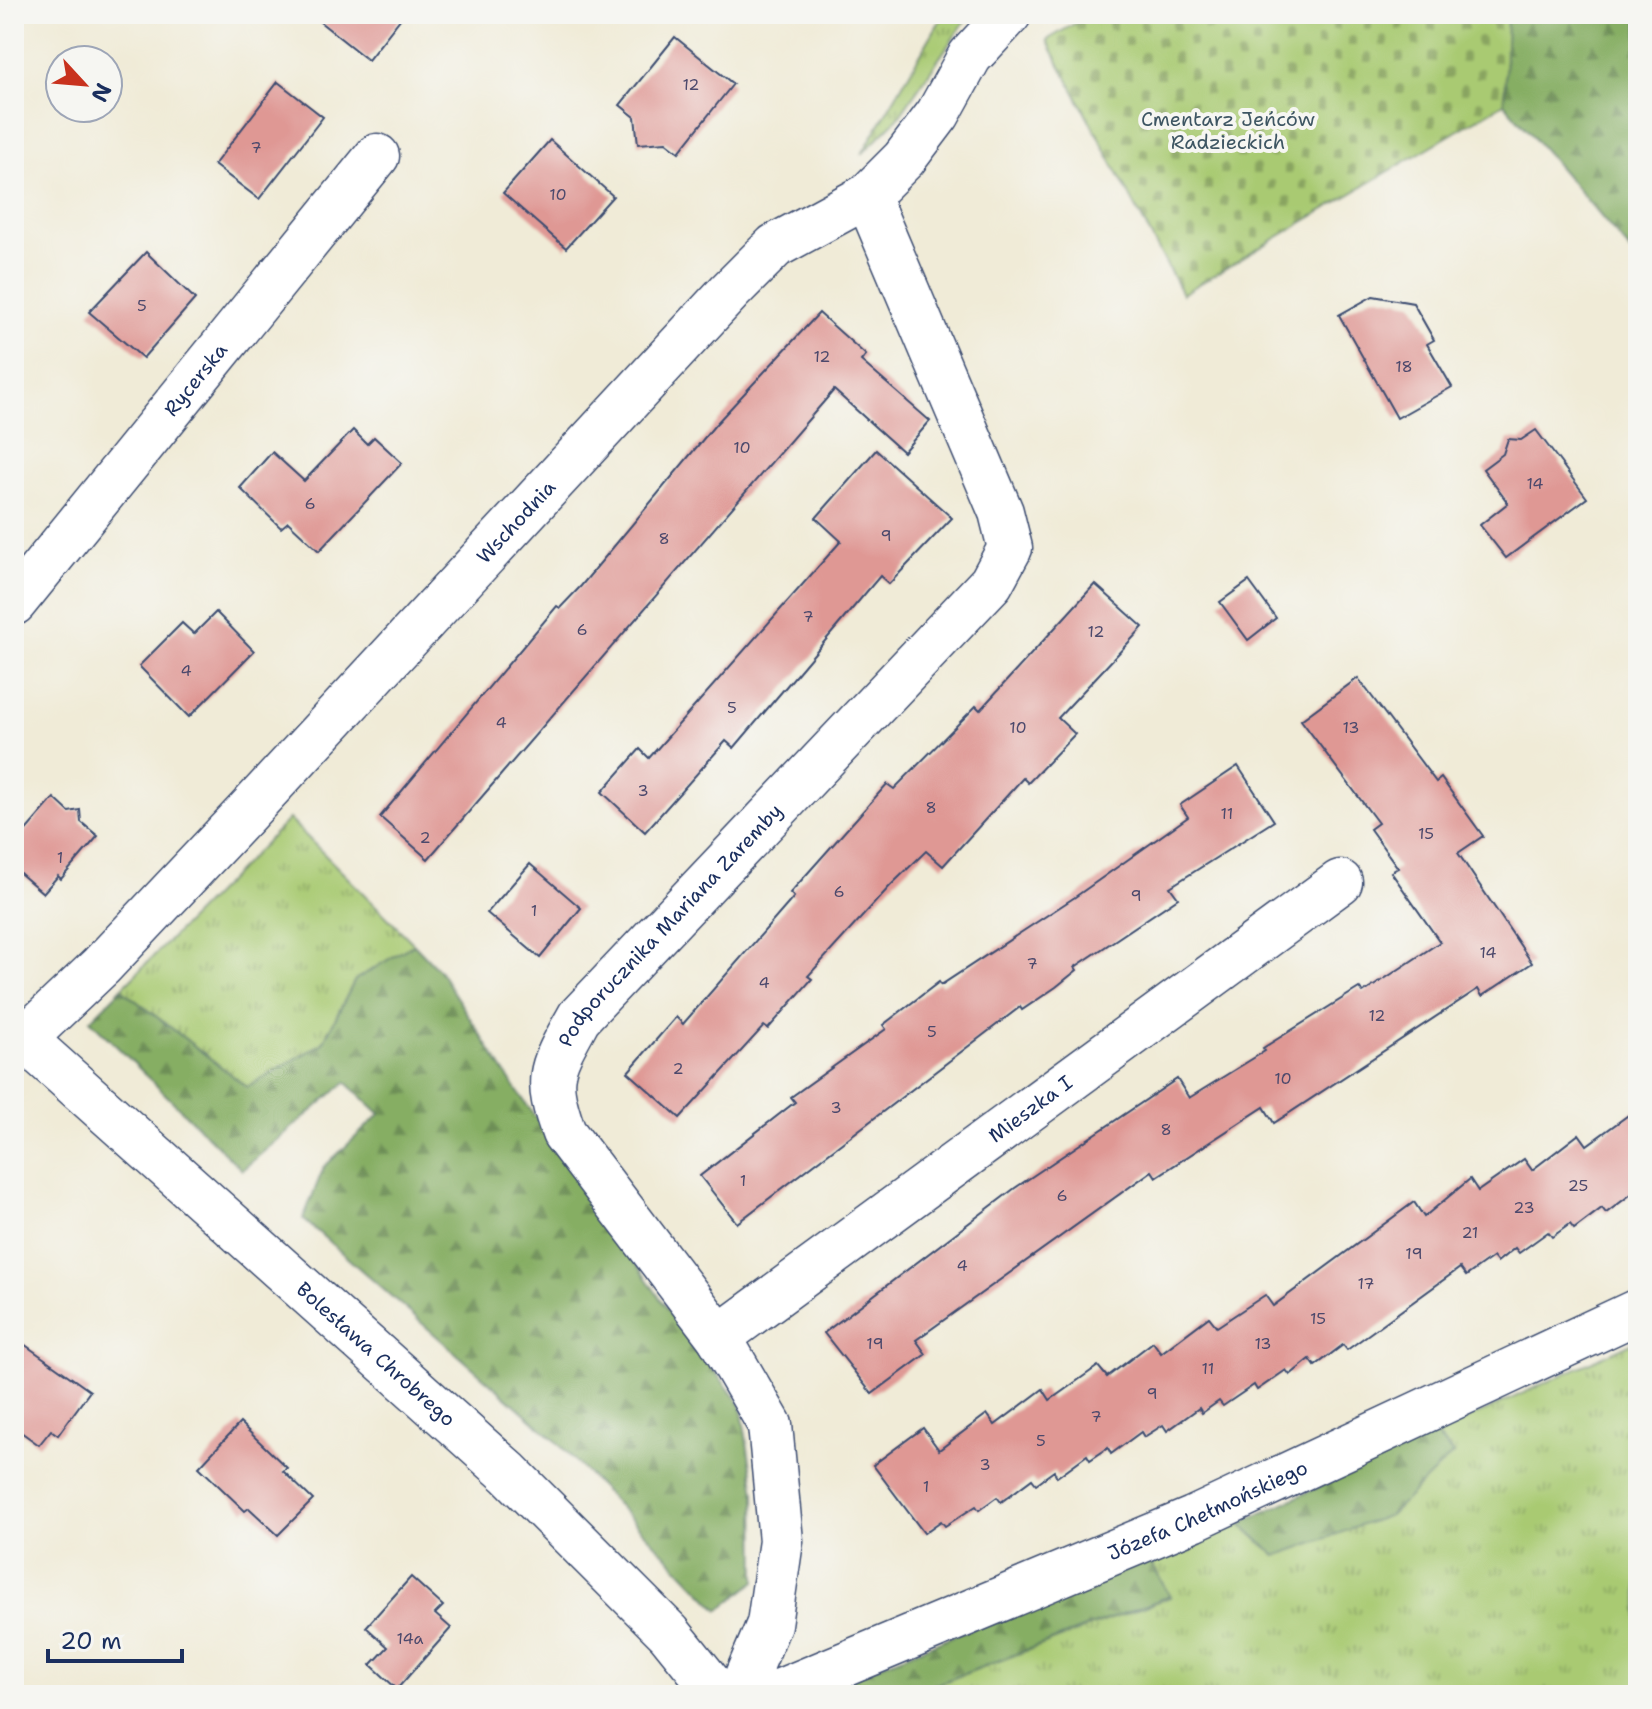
<svg xmlns="http://www.w3.org/2000/svg" width="1652" height="1709" font-family="'Shantell Sans',sans-serif">
<style>
.grass{fill:url(#grass-tufts);stroke:#627c68;stroke-width:2}
.forest{fill:url(#forest-firs);stroke:#506e61;stroke-width:2}
.cemetery{fill:url(#cemetery-stones);stroke:#627c68;stroke-width:2}
.building{fill:#df9894}
.lines{fill:none;stroke-linecap:round;stroke-linejoin:round}
.minor-casing{stroke:#3b4b70;stroke-width:47}
.minor{stroke:#fff;stroke-width:44}
.labels{text-anchor:middle;stroke-width:8;stroke-linejoin:round;paint-order:stroke}
.number-label{font-size:16px;fill:#4c496c}
.park-label{font-size:20px;fill:#3e5663;stroke:#f6f6f2}
.street-label{font-size:20px;fill:#1b2f5e;stroke:#f6f6f2}
</style>
<defs>
<pattern id="grass-tufts" width="24" height="20" patternUnits="userSpaceOnUse" patternTransform="scale(2)"><rect width="24" height="20" fill="#a9ca72"/><path d="M3 7l-1-3M5 7V3M7 7l1-3M15 17l-1-3M17 17v-4M19 17l1-3" fill="none" stroke="#89a461"/></pattern>
<pattern id="forest-firs" width="22" height="20" patternUnits="userSpaceOnUse" patternTransform="scale(2)"><rect width="22" height="20" fill="#86ae64"/><path d="M5 1l3.5 6h-7zM16 11l3.5 6h-7z" fill="#6d8e56"/></pattern>
<pattern id="cemetery-stones" width="16" height="16" patternUnits="userSpaceOnUse" patternTransform="scale(2)"><rect width="16" height="16" fill="#a9ca72"/><path d="M2 7V4a2 2 0 0 1 4 0v3zM10 15v-3a2 2 0 0 1 4 0v3z" fill="#89a461"/></pattern>
</defs>
<rect width="100%" height="100%" fill="#f6f6f2"/>
<filter id="ink" filterUnits="userSpaceOnUse"><feTurbulence type="fractalNoise" baseFrequency=".0125" numOctaves="2"/><feDisplacementMap in="SourceGraphic" scale="16" xChannelSelector="R" yChannelSelector="G"/><feConvolveMatrix kernelMatrix="1 2 1 2 8 2 1 2 1" color-interpolation-filters="sRGB"/></filter>
<filter id="wash" filterUnits="userSpaceOnUse"><feTurbulence type="fractalNoise" baseFrequency=".006" numOctaves="4" result="noise"/><feDisplacementMap in="SourceGraphic" scale="32" xChannelSelector="R" yChannelSelector="G"/><feGaussianBlur stdDeviation="1.8" result="paint"/><feColorMatrix in="noise" values="0 0 0 0 0 0 0 0 0 0 0 0 0 0 0 0 0 1.4 0 .05"/><feComposite in="paint" operator="in"/></filter>
<g filter="url(#wash)">
<rect width="100%" height="100%" fill="#f0ebd7"/>
<g class="grass">
<polygon points="944,14 970,14 897,119 862,154"/>
<polygon points="289,819 414,944 355,980 323,1043 247,1087 121,989"/>
<polygon points="1638,1340 1638,1694 908,1695 1170,1597 1148,1558 1240,1523 1276,1556 1453,1454 1435,1434"/>
</g>
<g class="forest">
<polygon points="1507,14 1638,14 1638,260 1504,103"/>
<polygon points="414,944 439,970 507,1076 675,1320 741,1405 755,1492 756,1581 719,1610 554,1439 303,1219 324,1167 380,1114 346,1082 242,1170 90,1020 121,989 247,1087 323,1043 355,980"/>
<polygon points="1435,1434 1453,1454 1390,1515 1276,1556 1240,1523"/>
<polygon points="1148,1558 1170,1596 908,1695 834,1695 828,1686"/>
</g>
<polygon class="cemetery" points="1091,14 1507,14 1504,103 1182,294 1047,40"/>
<g id="blocks">
<g class="building">
<polygon points="310,14 404,14 368,60"/>
<polygon points="675,37 733,84 679,152 666,142 638,144 635,117 620,105"/>
<polygon points="278,82 323,117 259,199 214,165"/>
<polygon points="550,140 613,196 566,248 503,193"/>
<polygon points="146,252 195,299 143,358 89,312"/>
<polygon points="1373,296 1413,303 1434,340 1427,344 1452,387 1397,418 1339,315"/>
<polygon points="819,313 866,355 861,361 930,421 903,452 834,390 428,859 380,817 557,606 560,608 581,586 715,425"/>
<polygon points="353,430 367,444 374,437 402,463 319,551 288,522 281,528 240,488 272,452 304,481"/>
<polygon points="1536,430 1587,498 1506,558 1480,525 1508,503 1483,469 1503,454 1508,439 1521,440"/>
<polygon points="876,450 952,518 889,584 880,576 734,748 726,741 645,832 602,792 640,749 649,758 841,541 816,518"/>
<polygon points="1249,581 1276,618 1248,640 1220,602"/>
<polygon points="1095,584 1143,627 1058,718 1075,734 1028,783 1023,778 943,866 926,851 891,885 808,976 812,979 768,1029 764,1026 680,1118 628,1072 676,1017 683,1024 794,897 790,893 887,784 894,789 976,706 980,710"/>
<polygon points="216,612 254,651 189,717 139,666 182,623 194,634"/>
<polygon points="1358,678 1436,782 1441,778 1483,836 1458,853 1532,963 1482,996 1478,989 1274,1123 1264,1107 1156,1177 1152,1171 916,1340 926,1354 872,1394 824,1333 1015,1188 1177,1079 1189,1098 1265,1051 1263,1048 1359,988 1363,993 1440,942 1391,872 1398,868 1370,829 1378,823 1301,720"/>
<polygon points="1238,766 1274,821 1170,887 1178,898 1075,967 1077,970 1056,987 1022,1010 1020,1007 737,1223 700,1176 795,1102 791,1097 886,1029 883,1025 939,982 941,985 1075,897 1188,817 1180,805"/>
<polygon points="54,798 69,812 80,810 81,822 98,836 61,879 58,876 43,893 14,868 14,844"/>
<polygon points="530,864 581,908 540,958 487,913"/>
<polygon points="1638,1108 1638,1189 1606,1213 1602,1208 1574,1229 1570,1224 1552,1237 1548,1232 1519,1253 1515,1248 1497,1262 1493,1257 1466,1276 1460,1268 1347,1350 1343,1345 1315,1366 1310,1359 1290,1375 1286,1370 1257,1390 1254,1385 1223,1406 1219,1401 1202,1413 1199,1408 1167,1431 1163,1425 1144,1437 1141,1432 1111,1454 1108,1448 1090,1460 1087,1455 1057,1477 1054,1471 1036,1484 1032,1479 1001,1502 997,1497 979,1510 976,1506 945,1526 941,1521 924,1533 873,1465 923,1428 939,1450 987,1414 995,1425 1043,1389 1050,1400 1098,1366 1107,1377 1153,1342 1161,1353 1209,1317 1217,1327 1265,1295 1273,1306 1414,1202 1424,1217 1470,1179 1478,1191 1524,1159 1532,1170 1579,1134 1587,1145"/>
<polygon points="14,1337 90,1391 58,1435 51,1430 39,1445 14,1427"/>
<polygon points="240,1423 287,1468 283,1471 313,1500 278,1535 249,1508 245,1511 199,1467"/>
<polygon points="411,1577 443,1606 435,1614 451,1628 397,1689 371,1665 388,1647 366,1627"/>
</g>
</g>
</g>
<g filter="url(#ink)">
<use href="#blocks" fill-opacity="0" stroke="#3b4b70" stroke-width="2"/>
<g class="lines">
<g class="minor-casing">
<g id="minor">
<path id="s1" d="M14,603L377,156"/>
<path id="s2" d="M14,1030L509,1473L669,1633L719,1695"/>
<path id="s3" d="M24,1039L101,966L245,814L730,291L775,246L867,196L904,159L938,114L970,56L1009,14"/>
<path id="s4" d="M719,1337L1340,882"/>
<path id="s5" d="M739,1695L769,1624L781,1541L770,1425L719,1337L564,1133C543,1076 551,1068 579,1017L991,583L1010,548L1001,512L867,196"/>
<path id="s6" d="M771,1695L1193,1519L1638,1311"/>
</g>
</g>
<use href="#minor" class="minor"/>
</g>
</g>
<g class="labels">
<g class="number-label">
<text x="691" y="90">12</text>
<text x="256" y="153">7</text>
<text x="558" y="200">10</text>
<text x="142" y="311">5</text>
<text x="822" y="362">12</text>
<text x="1404" y="372">18</text>
<text x="742" y="453">10</text>
<text x="1535" y="489">14</text>
<text x="310" y="509">6</text>
<text x="886" y="541">9</text>
<text x="664" y="544">8</text>
<text x="808" y="622">7</text>
<text x="582" y="635">6</text>
<text x="1096" y="637">12</text>
<text x="186" y="676">4</text>
<text x="732" y="713">5</text>
<text x="501" y="728">4</text>
<text x="1018" y="733">10</text>
<text x="1351" y="733">13</text>
<text x="643" y="796">3</text>
<text x="931" y="813">8</text>
<text x="1227" y="819">11</text>
<text x="1426" y="839">15</text>
<text x="425" y="843">2</text>
<text x="60" y="863">1</text>
<text x="839" y="897">6</text>
<text x="1136" y="901">9</text>
<text x="534" y="916">1</text>
<text x="1488" y="958">14</text>
<text x="1032" y="969">7</text>
<text x="764" y="988">4</text>
<text x="1377" y="1021">12</text>
<text x="932" y="1037">5</text>
<text x="678" y="1074">2</text>
<text x="1283" y="1084">10</text>
<text x="836" y="1113">3</text>
<text x="1166" y="1135">8</text>
<text x="743" y="1186">1</text>
<text x="1578" y="1191">25</text>
<text x="1062" y="1201">6</text>
<text x="1524" y="1213">23</text>
<text x="1470" y="1238">21</text>
<text x="1414" y="1259">19</text>
<text x="962" y="1271">4</text>
<text x="1366" y="1289">17</text>
<text x="1318" y="1324">15</text>
<text x="875" y="1349">19</text>
<text x="1263" y="1349">13</text>
<text x="1208" y="1374">11</text>
<text x="1152" y="1399">9</text>
<text x="1096" y="1422">7</text>
<text x="1041" y="1446">5</text>
<text x="985" y="1470">3</text>
<text x="926" y="1492">1</text>
<text x="410" y="1644">14a</text>
</g>
<g class="park-label">
<text x="1228" y="126">Cmentarz Jeńców<tspan x="1228" dy="23">Radzieckich</tspan></text>
</g>
<g class="street-label">
<text dy="7" stroke="none"><textPath href="#s1" startOffset="288">Rycerska</textPath></text>
<text dy="7" stroke="none"><textPath href="#s3" startOffset="714">Wschodnia</textPath></text>
<text dy="7" stroke="none"><textPath href="#s5" startOffset="888">Podporucznika Mariana Zaremby</textPath></text>
<text dy="7" stroke="none"><textPath href="#s4" startOffset="386">Mieszka I</textPath></text>
<text dy="7" stroke="none"><textPath href="#s2" startOffset="486">Bolesława Chrobrego</textPath></text>
<text dy="7" stroke="none"><textPath href="#s6" startOffset="474">Józefa Chełmońskiego</textPath></text>
</g>
</g>
<rect width="1652" height="1709" fill="none" stroke="#f6f6f2" stroke-width="48"/>
<g transform="translate(84 84) rotate(116)"><circle r="38" fill="#f6f6f2" stroke="#9ea6b7" stroke-width="2"/>
<path d="M0-6L14 30L0 20L-14 30Z" fill="#c8321e"/>
<text y="-12" font-size="22" font-weight="bold" text-anchor="middle" fill="#1b2f5e">N</text>
</g>
<path d="M48 1649v12h134v-12" fill="none" stroke="#1b2f5e" stroke-width="4"/>
<text x="60" y="1649" font-size="24" fill="#1b2f5e" stroke="#f6f6f2" stroke-width="6" paint-order="stroke">20 m</text>
</svg>
